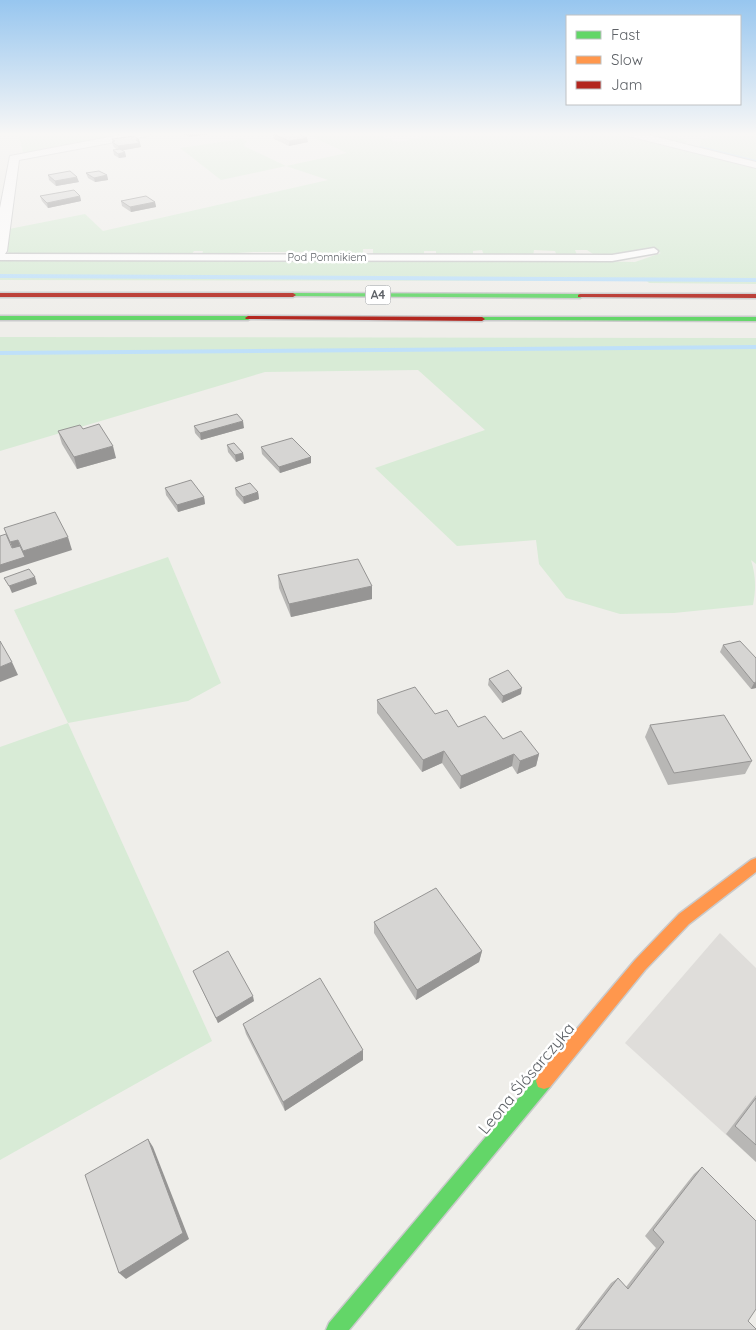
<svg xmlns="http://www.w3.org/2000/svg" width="756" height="1330" font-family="Quicksand,sans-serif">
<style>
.industrial{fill:#dfddda}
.green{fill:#d8ebd6}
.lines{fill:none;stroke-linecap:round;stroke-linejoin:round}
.stream{fill:#bfe0f9;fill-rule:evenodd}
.lane-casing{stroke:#cbcccc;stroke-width:3}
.street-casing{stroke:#cbcccc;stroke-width:2}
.fast-casing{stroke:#cacacb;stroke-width:3}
.slow-casing{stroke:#cacacb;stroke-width:3}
.jam-casing{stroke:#cacacb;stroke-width:3}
.lane{fill:#fdfcfc;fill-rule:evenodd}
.street{fill:#fdfcfc;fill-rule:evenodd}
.fast{fill:#63d668;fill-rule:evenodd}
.slow{fill:#ff974d;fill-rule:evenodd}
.jam{fill:#b3261e;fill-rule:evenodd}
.wall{fill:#b8b7b5}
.shaded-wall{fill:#969594}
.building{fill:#d6d5d3;stroke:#969594}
.labels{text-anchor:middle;stroke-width:5;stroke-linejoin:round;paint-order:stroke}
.far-street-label{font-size:11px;fill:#5f6368;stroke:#fff}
.shield{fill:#fff;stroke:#8f9295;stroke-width:1}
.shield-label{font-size:12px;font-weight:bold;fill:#5f6368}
.near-street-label{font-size:16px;fill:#5f6368;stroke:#fff}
</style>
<rect width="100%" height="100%" fill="#efeeea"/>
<polygon class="industrial" points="720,933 756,968 756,1162 625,1043"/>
<g class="green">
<polygon points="18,133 138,133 24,155"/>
<polygon points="304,133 373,133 398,142 442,133 670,133 688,142 681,144 756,168 756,284 649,283 647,281 0,280 0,261 528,260 635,262 661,253 652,249 620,255 596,256 587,250 575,250 577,255 557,256 555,251 534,250 533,256 484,255 482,250 473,251 473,255 436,255 436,251 424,251 424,255 373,255 373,249 363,249 363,255 314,252 254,252 202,255 203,251 194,251 191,255 17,254 9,253 7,250 9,229 85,214 103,231 328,180 286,166 221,180 180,148 241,139 247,141 244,146 286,166 347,153"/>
<polygon points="723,133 756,133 756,162 700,147 701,140"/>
<path d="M0,337L756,338V564L751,560C756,576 756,589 753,605L674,613L620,614L566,598L539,564L536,540L457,546L375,468L485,430L418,370L265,372L0,451Z"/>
<polygon points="168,557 221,683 188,701 68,723 212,1041 0,1160 0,747 68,723 14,610"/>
</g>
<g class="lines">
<g class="stream">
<polygon points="700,146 756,160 756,164 698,148"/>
<polygon points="0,274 756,278 756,282 0,278"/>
<polygon points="756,345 756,349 0,355 0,351"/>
</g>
<g class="lane-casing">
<polygon id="lane" points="654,248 658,251 657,253 612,261 0,260 0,254 612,255"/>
</g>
<g class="street-casing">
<g id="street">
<polygon points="130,133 152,133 147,136 19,160 7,251 5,254 0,255 0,208 10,156"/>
<polygon points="623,133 641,133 756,162 756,168 624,135"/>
</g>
</g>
<g class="fast-casing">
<g id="fast">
<polygon points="293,293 580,294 583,296 580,298 291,296 291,294"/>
<polygon points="0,316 248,316 251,318 248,320 0,320"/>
<polygon points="482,317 756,317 756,321 480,320 479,319"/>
<polygon points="544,1073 550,1075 552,1081 550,1087 349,1330 326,1330 329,1323 538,1075"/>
</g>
</g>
<g class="slow-casing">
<polygon id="slow" points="756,858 756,872 689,924 645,970 550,1087 544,1089 538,1087 536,1081 538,1075 635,960 679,914 751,860"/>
</g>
<g class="jam-casing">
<g id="jam">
<polygon points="0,293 293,293 296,295 293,297 0,297"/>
<polygon points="580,294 756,294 756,298 578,297 578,295"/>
<polygon points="248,316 482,317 485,319 482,321 246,319 245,318"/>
</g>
</g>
<use href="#lane" class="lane"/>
<use href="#street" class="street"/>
<use href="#fast" class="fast"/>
<use href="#slow" class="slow"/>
<use href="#jam" class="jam"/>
</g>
<g class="wall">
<polygon points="180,133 215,133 189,137"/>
<polygon points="273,134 307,138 308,142 289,146 274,139"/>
<polygon points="112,139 139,140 141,147 122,150 125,152 126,157 119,158 114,155 113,150 117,150 113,146"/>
<polygon points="86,173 107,175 108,180 95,182 88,178"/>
<polygon points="48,175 79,182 56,186 49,180"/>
<polygon points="40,196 80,196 81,201 48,208 42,201"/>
<polygon points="121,201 155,202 156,207 131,212 122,206"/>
<polygon points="194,426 244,428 201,440 195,433"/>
<polygon points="83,429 116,458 77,469 62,444 58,431"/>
<polygon points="227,445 243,453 244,459 236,462 228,452"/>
<polygon points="261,447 311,457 311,463 280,473 262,454"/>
<polygon points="165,488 204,497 205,504 178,512 166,495"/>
<polygon points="235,488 258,492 259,499 244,504 236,495"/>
<polygon points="278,575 372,599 291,617 279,588"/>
<polygon points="740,641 756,688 751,689 720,652 723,645"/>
<polygon points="489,679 521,694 502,703 488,685"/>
<polygon points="377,700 435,714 458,727 503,739 539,754 536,766 517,774 512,766 460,789 442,763 422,772 377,713"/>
<polygon points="650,725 752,761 745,774 668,785 645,737"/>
<polygon points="374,922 482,951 479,962 416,1000 374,933"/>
<polygon points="193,971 254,1001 218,1023"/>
<polygon points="243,1024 363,1060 285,1111 246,1034"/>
<polygon points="756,1095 756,1162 726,1134"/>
<polygon points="702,1167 748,1321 756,1330 575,1330 611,1283 618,1278 626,1287 656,1248 645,1236 694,1174"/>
</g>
<g class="shaded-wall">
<polygon points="188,133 215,133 189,137"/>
<polygon points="307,138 308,142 289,146 289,141"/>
<polygon points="136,140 139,140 141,147 119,151 118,146"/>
<polygon points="125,152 126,157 119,158 118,154"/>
<polygon points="107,175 108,180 95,182 94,178"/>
<polygon points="77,177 79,182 56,186 55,181"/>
<polygon points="80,196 81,201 48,208 47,203"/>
<polygon points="155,202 156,207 131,212 130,207"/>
<polygon points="243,421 244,428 201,440 200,433"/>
<polygon points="113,446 116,458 77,469 74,457"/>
<polygon points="243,453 244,459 236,462 235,455"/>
<polygon points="311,457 311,463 280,473 279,467"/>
<polygon points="258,492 259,499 244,504 243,497"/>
<polygon points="204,497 205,504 178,512 177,505"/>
<polygon points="68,537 72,550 0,573 0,565 23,551"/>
<polygon points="18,540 23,553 15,555 10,542"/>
<polygon points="35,577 37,584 12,593 9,586"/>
<polygon points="372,586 372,599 291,617 289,604"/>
<polygon points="12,662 18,675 0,682 0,667"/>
<polygon points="756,682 756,688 751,689 754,683"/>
<polygon points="522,688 521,694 502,703 503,696"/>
<polygon points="444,751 442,763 422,772 423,760"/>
<polygon points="514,754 512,766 460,789 461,776"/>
<polygon points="539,754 536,766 517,774 520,761"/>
<polygon points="482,951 479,962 416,1000 417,990"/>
<polygon points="253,996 254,1001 218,1023 216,1018"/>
<polygon points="363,1050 363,1060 285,1111 283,1102"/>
<polygon points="148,1139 153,1147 189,1239 126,1279 119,1273"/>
</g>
<g class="building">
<polygon points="281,133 297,133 307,138 289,141 273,134"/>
<polygon points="134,136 139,140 136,140 140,143 118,146 112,142 115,141 112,139"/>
<polygon points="120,149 125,152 118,154 113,150"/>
<polygon points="70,171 77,177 55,181 48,175"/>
<polygon points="99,171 107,175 94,178 86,173"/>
<polygon points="74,190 80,196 47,203 40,196"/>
<polygon points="146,196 155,202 130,207 121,201"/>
<polygon points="237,414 243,421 200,433 194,426"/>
<polygon points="99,424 113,446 74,457 58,431 80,425 83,429"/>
<polygon points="292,438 311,457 279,467 261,447"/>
<polygon points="234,443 243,453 235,455 227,445"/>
<polygon points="191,480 204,497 177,505 165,488"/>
<polygon points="250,483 258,492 243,497 235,488"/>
<polygon points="55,512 68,537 23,551 18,540 10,542 4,528"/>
<polygon points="6,534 12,548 20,546 25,557 0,565 0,536"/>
<polygon points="358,559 372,586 289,604 278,575"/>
<polygon points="29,569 35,577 9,586 4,578"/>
<polygon points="0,641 12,662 0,667"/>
<polygon points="740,641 756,658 756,682 754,683 723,645"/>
<polygon points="508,670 522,688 503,696 489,679"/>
<polygon points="415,687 435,714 447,710 458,727 485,716 503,739 521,731 539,754 520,761 514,754 461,776 444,751 423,760 377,700"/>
<polygon points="724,715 752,761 674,773 650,725"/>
<polygon points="436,888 482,951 417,990 374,922"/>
<polygon points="228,951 253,996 216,1018 193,971"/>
<polygon points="320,978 363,1050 283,1102 243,1024"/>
<polygon points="756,1098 756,1145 735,1126"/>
<polygon points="148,1139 183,1233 119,1273 85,1175"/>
<polygon points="702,1167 756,1221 756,1309 748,1321 756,1329 756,1330 578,1330 618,1278 628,1289 664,1242 653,1230"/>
</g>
<linearGradient id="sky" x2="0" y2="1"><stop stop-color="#97c6ef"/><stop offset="0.42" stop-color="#f8f7f6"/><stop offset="1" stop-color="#f8f7f6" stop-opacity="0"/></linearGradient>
<rect width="756" height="319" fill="url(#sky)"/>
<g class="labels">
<g class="far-street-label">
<text x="327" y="261">Pod Pomnikiem</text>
</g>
<rect class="shield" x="365.5" y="285.5" width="25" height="19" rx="4"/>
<g class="shield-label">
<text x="378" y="299">A4</text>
</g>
<g class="near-street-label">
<text transform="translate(526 1078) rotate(-50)" y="6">Leona Ślósarczyka</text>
</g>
</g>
<rect x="566" y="15" width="175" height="90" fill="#ffffff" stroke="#bfc1c3"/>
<rect x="576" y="31" width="25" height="8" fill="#63d668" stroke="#bfc1c3"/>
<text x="611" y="40" font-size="15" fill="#5f6368">Fast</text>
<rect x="576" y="56" width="25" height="8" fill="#ff974d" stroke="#bfc1c3"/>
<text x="611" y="65" font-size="15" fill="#5f6368">Slow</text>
<rect x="576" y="81" width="25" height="8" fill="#b3261e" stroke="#bfc1c3"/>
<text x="611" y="90" font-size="15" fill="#5f6368">Jam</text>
</svg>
